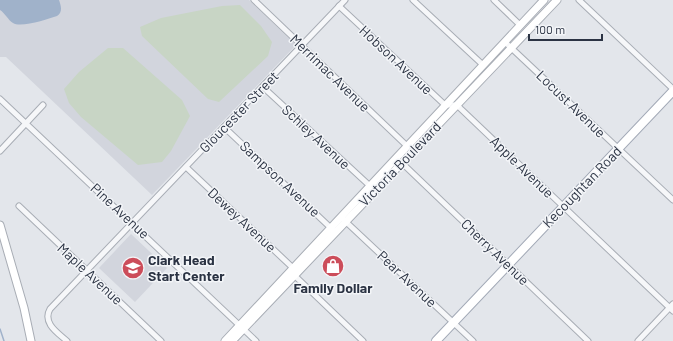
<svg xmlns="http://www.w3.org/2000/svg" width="673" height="341" font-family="Barlow,sans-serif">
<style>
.built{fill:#d2d5dd}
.green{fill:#c8d5c5}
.water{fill:#a0b2ca}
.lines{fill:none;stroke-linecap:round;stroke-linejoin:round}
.stream{stroke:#a0b2ca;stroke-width:1.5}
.minor-casing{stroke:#a8adb5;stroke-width:7}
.secondary-casing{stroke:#a8adb5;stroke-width:9}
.primary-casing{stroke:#a3aab7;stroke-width:10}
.minor{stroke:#f6f7f9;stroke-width:5}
.secondary{stroke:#fff;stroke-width:7}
.primary{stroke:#fff;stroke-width:8}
.labels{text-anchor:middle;stroke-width:3;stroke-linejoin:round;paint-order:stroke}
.street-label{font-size:14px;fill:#2b3343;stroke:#f3f5f8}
.poi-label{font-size:14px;font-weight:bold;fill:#2b3343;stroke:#f3f5f8;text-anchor:start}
</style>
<rect width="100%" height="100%" fill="#e3e6eb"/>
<g class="built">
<polygon points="0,0 249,0 296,45 152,195 6,57 0,57"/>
<polygon points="131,234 167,268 135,302 99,268"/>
</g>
<g class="green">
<polygon points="240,5 261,26 272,42 268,56 219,102 208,99 142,36 140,27 161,18 222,6"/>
<polygon points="108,48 123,48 182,100 190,116 171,151 162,162 138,165 81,117 69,103 64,89 79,72"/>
</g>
<path class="water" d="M0,0H59C61,6 63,12 57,16C48,19 21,28 13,23C8,20 5,13 0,10Z"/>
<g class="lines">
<polyline class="stream" points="0,329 4,341"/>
<g class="minor-casing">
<g id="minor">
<polyline points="254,0 407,146"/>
<polyline points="413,0 483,65"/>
<polyline points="494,0 520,25"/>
<polyline points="579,0 673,89"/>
<polyline points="339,6 445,105 457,105 461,109 673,311"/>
<polyline points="505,42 673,200"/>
<polyline points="263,87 370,186"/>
<polyline points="0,99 256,341"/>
<polyline points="224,127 333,230"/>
<polyline points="0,151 43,105"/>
<polyline points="402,163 588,341"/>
<polyline points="186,167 293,268 294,275 363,341"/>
<polyline points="19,206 161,341"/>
<polyline points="344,220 473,341"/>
<path d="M67,341C58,333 42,323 50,309L345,0"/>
<polyline points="638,341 673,304"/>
</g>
</g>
<g class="secondary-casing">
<g id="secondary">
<polyline points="0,225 24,308 31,341"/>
<polyline points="225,341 544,0"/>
<polyline points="232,341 557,0"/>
</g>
</g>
<g class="primary-casing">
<polyline id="primary" points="436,341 673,91"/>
</g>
<use href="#minor" class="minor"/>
<use href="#secondary" class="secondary"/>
<use href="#primary" class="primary"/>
</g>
<defs>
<g id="shop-disc" transform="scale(1.15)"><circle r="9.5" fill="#cc4d5a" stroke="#f3f5f8"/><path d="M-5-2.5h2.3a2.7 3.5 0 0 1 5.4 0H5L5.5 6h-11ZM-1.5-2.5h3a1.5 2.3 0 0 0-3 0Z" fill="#fff"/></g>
<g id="school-disc" transform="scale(1.15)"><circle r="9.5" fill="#cc4d5a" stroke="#f3f5f8"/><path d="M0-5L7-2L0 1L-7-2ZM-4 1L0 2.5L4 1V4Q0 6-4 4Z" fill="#fff"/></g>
</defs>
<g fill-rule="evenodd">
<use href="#shop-disc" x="333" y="266"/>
<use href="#school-disc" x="133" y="268"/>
</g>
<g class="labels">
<g class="street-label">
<text transform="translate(396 60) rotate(43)" y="5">Hobson Avenue</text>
<text transform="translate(330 73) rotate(44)" y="5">Merrimac Avenue</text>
<text transform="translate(571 104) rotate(44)" y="5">Locust Avenue</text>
<text transform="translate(239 112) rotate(-46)" y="5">Gloucester Street</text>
<text transform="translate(316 137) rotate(43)" y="5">Schley Avenue</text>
<text transform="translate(400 164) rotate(-46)" y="5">Victoria Boulevard</text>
<text transform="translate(522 167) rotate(44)" y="5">Apple Avenue</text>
<text transform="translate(280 179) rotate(43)" y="5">Sampson Avenue</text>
<text transform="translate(582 187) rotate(-46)" y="5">Kecoughtan Road</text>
<text transform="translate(120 211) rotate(43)" y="5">Pine Avenue</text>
<text transform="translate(242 220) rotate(43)" y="5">Dewey Avenue</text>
<text transform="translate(495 252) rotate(44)" y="5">Cherry Avenue</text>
<text transform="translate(90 274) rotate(43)" y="5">Maple Avenue</text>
<text transform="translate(407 279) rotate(43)" y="5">Pear Avenue</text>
</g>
<g class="poi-label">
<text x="148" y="265">Clark Head<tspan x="148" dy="16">Start Center</tspan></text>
<text x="333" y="293" text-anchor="middle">Family Dollar</text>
</g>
</g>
<path d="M529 34v6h73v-6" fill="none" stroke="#2b3343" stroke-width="2"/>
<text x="535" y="34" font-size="12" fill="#2b3343" stroke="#f3f5f8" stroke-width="3" paint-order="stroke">100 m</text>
</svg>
